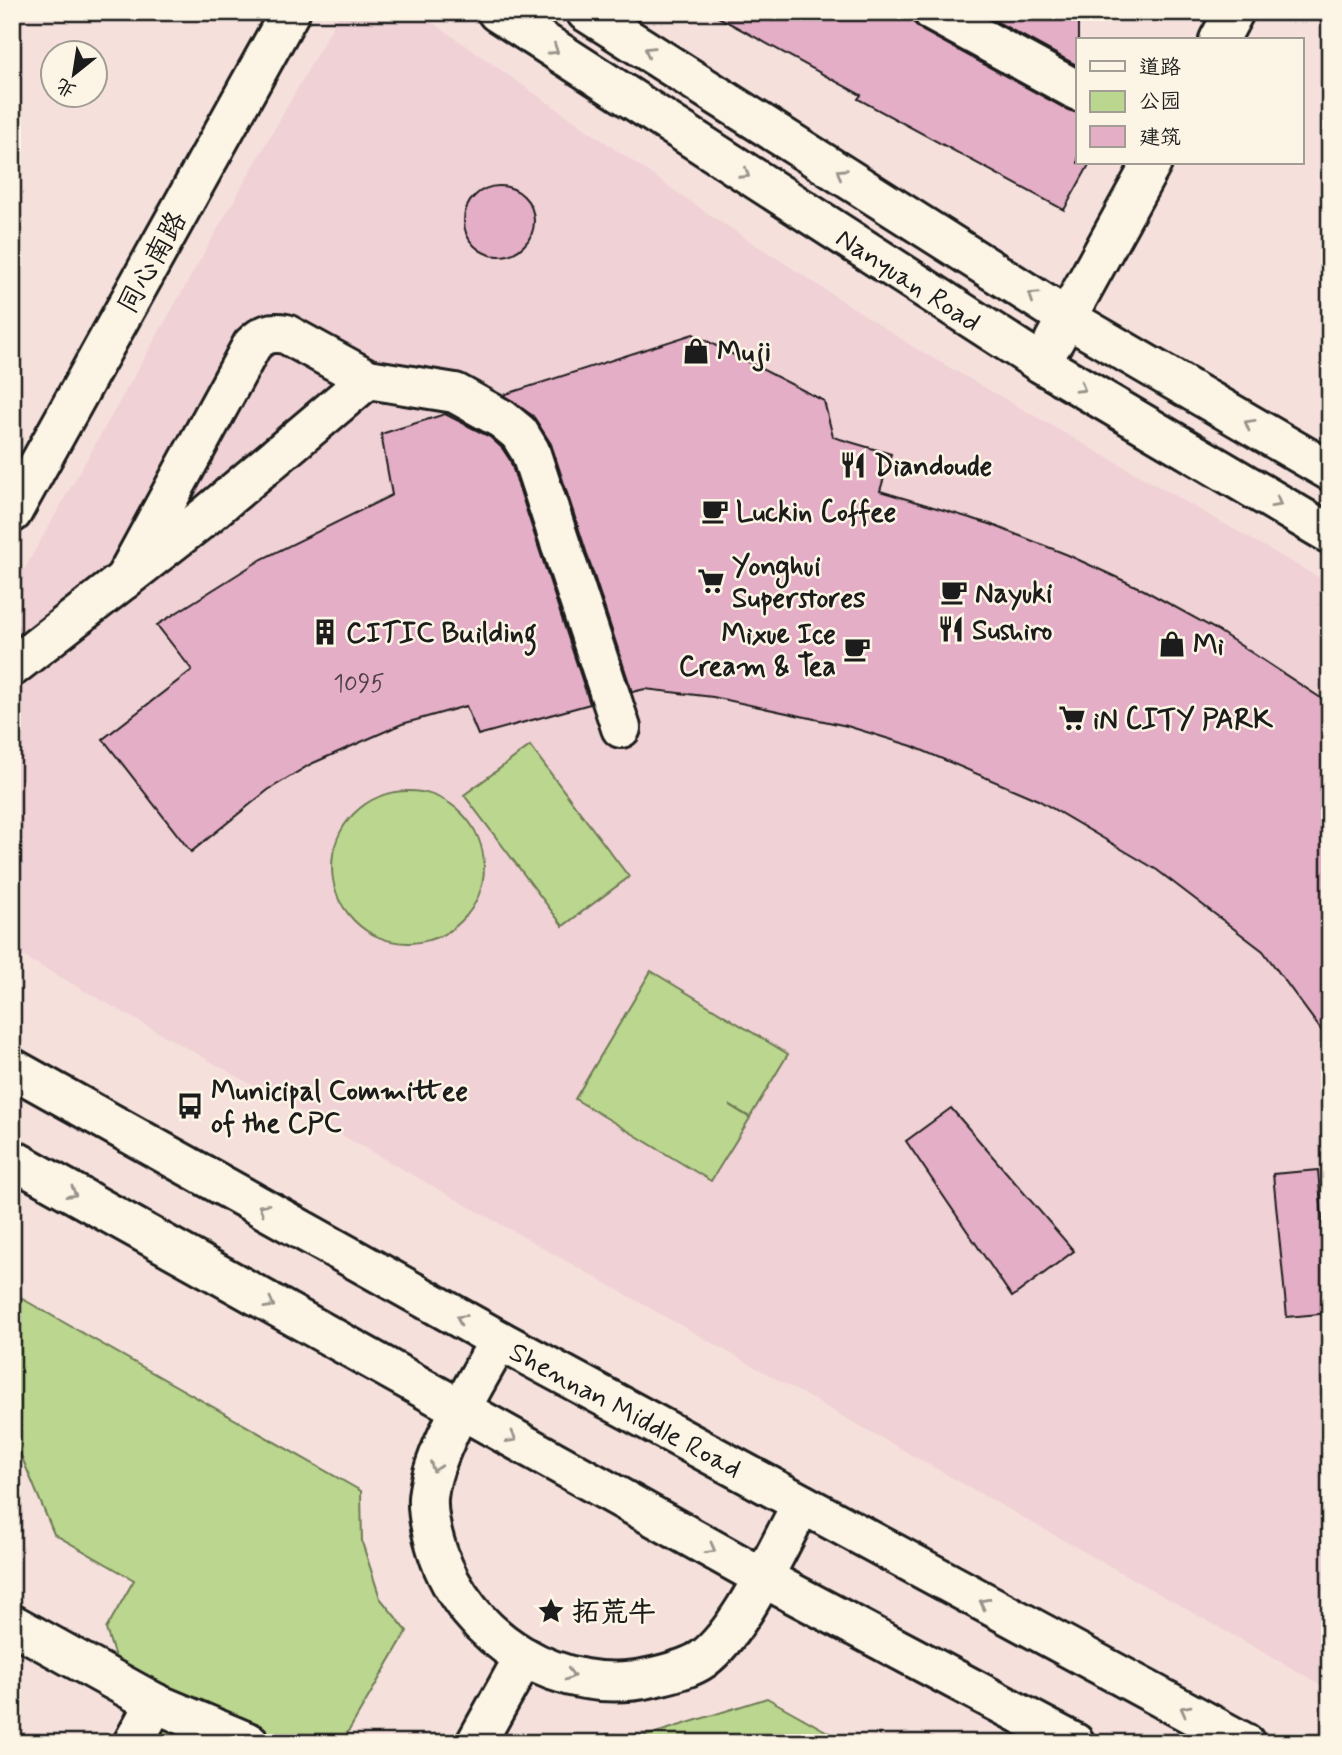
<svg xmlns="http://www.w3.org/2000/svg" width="1342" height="1755" font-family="Mynerve,'LXGW WenKai TC',sans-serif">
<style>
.built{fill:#f0d1d5}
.green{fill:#bbd68e;stroke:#6c7955;stroke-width:2}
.building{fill:#e4aec6;stroke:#1c1c1c;stroke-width:2}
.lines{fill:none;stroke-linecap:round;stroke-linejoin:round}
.minor-casing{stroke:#1c1c1c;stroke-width:44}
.major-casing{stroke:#1c1c1c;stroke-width:44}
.minor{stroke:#fcf5e5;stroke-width:38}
.major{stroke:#fcf5e5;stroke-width:38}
.oneway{stroke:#97938b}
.labels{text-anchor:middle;stroke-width:5;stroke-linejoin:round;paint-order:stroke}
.number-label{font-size:24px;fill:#4e4046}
.street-label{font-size:28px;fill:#1c1c1c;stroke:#fcf5e5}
.poi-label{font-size:28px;font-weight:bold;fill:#1c1c1c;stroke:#fcf5e5;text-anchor:start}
</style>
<rect width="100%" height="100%" fill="#f5e0dc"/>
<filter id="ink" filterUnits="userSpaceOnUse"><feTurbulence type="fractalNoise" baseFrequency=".0143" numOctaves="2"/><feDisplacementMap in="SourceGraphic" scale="14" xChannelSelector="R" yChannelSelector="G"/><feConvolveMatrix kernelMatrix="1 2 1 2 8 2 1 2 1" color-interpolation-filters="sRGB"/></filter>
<g filter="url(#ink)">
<polygon class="built" points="341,12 417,12 707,213 915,348 1330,584 1330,1667 1320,1684 12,950 12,591"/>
<g class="green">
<polygon points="530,746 629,877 563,926 464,795"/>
<circle cx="408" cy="867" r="76"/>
<polygon points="651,971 788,1054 750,1117 729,1105 750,1118 711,1181 575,1099"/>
<polygon points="12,1293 361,1491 362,1542 380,1598 407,1631 344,1739 349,1743 114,1743 132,1710 106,1629 134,1580 54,1534 12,1434"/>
<polygon points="767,1698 847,1743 601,1743 607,1734 646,1736"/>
</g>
<g class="building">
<polygon points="709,12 911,12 914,23 923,31 1068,110 1078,113 1078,163 1090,163 1064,210 858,99 861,95"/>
<polygon points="979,12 1078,12 1078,66"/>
<circle cx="499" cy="221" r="35"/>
<polygon points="693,334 824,401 833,437 891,454 880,491 990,524 1068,555 1144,590 1217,630 1330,704 1330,1042 1263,951 1157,870 1038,800 912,746 847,726 713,697 645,689 632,692 551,444 533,416 503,395"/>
<polygon points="445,414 490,437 502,448 510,460 590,704 478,735 466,706 402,724 311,764 268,790 191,852 103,739 192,670 157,625 262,559 392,495 381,434"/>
<polygon points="951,1108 1074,1251 1012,1297 906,1141"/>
<polygon points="1318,1170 1330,1313 1287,1317 1273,1174"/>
</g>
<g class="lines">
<g class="minor-casing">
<g id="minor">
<polyline points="497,12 1042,364 1330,534"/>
<polyline points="586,12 1067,318 1330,471"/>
<polyline points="933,12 1078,91"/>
<polyline points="1219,40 1234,12"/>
<polyline points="1054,341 1152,163"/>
<path d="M124,580L252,345C263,334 271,331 286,334L368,379L455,393L502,419L519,433L530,451L621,728"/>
<polyline points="12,667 207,515 368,379"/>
<path d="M499,1340C476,1384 432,1450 428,1498C427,1515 432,1534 437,1550C465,1639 561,1699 653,1677C669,1673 689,1669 703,1659C742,1630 777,1548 802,1504"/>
<polyline points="12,1624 155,1703"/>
<polyline points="133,1743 155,1703 250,1743"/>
<polyline points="476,1743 524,1657"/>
</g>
</g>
<g class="major-casing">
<g id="major">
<polyline points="12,513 290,12"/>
<polyline points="12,1068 499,1340 1245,1743"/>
<polyline points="12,1159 762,1577 1075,1743"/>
</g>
</g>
<use href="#minor" class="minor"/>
<use href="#major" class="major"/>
</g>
<defs><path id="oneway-chevron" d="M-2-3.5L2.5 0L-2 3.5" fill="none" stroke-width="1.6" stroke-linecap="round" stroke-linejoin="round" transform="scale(1.75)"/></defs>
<g class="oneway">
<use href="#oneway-chevron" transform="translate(554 50) rotate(33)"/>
<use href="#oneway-chevron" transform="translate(649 51) rotate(-148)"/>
<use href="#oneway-chevron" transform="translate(841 173) rotate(-147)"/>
<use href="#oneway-chevron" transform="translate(745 174) rotate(33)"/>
<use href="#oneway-chevron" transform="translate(1033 296) rotate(-147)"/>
<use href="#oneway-chevron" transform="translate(1081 388) rotate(31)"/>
<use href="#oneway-chevron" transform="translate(1249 424) rotate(-150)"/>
<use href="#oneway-chevron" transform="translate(1277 503) rotate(30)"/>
<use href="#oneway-chevron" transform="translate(72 1193) rotate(29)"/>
<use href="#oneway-chevron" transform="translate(263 1208) rotate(-151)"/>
<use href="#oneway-chevron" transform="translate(270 1304) rotate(29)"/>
<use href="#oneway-chevron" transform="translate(461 1319) rotate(-151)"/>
<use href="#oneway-chevron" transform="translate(512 1438) rotate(29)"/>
<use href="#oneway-chevron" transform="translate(435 1467) rotate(110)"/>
<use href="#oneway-chevron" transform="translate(711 1549) rotate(29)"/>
<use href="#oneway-chevron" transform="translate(984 1603) rotate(-152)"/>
<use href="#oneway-chevron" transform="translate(570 1675) rotate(15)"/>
<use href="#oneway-chevron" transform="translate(1185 1710) rotate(-152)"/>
</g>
</g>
<defs>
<g id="shop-bare" transform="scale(2.1)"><path d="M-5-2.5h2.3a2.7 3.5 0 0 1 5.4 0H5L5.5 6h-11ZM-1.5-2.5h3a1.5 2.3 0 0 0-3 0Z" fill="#1c1c1c" stroke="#fcf5e5" stroke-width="2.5" paint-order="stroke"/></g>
<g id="restaurant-bare" transform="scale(2.1)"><path d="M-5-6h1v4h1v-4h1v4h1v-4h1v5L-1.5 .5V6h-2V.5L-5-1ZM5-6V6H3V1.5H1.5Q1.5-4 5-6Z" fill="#1c1c1c" stroke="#fcf5e5" stroke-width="2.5" paint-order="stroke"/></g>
<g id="cafe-bare" transform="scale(2.1)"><path d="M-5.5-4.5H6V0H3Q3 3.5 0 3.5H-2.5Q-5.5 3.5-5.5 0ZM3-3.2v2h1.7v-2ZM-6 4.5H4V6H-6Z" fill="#1c1c1c" stroke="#fcf5e5" stroke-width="2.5" paint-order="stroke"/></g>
<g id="supermarket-bare" transform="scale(2.1)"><path d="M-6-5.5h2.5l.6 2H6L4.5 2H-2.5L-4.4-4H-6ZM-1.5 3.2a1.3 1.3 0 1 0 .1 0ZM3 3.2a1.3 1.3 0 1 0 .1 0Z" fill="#1c1c1c" stroke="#fcf5e5" stroke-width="2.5" paint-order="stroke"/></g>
<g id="building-bare" transform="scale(2.1)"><path d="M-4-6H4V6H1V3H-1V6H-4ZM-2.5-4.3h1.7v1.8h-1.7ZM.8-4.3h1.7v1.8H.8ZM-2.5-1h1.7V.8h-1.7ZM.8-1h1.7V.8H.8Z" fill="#1c1c1c" stroke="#fcf5e5" stroke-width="2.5" paint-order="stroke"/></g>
<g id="bus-bare" transform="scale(2.1)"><path d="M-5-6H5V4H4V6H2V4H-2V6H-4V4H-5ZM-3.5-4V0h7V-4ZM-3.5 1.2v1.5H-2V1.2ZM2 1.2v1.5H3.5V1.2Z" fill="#1c1c1c" stroke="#fcf5e5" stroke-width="2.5" paint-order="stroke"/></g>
<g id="sight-bare" transform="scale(2.1)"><path d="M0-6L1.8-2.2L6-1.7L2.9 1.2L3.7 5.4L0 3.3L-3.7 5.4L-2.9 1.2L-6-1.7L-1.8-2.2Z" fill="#1c1c1c" stroke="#fcf5e5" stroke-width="2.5" paint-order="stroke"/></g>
</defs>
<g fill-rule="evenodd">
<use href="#shop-bare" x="696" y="351"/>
<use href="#restaurant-bare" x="853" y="465"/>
<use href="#cafe-bare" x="715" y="511"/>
<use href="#supermarket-bare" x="711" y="581"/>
<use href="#cafe-bare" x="954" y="592"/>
<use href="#restaurant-bare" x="951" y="629"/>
<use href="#building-bare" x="325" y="632"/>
<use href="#shop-bare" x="1172" y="644"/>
<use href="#cafe-bare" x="857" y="649"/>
<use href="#supermarket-bare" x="1072" y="718"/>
<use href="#bus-bare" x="190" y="1106"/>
<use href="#sight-bare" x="551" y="1611"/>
</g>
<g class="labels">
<g class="number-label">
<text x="359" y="691">1095</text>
</g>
<g class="street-label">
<text transform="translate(151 262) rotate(-61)" y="10">同心南路</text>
<text transform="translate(909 279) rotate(33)" y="10">Nanyuan Road</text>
<text transform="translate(626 1409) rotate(28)" y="10">Shennan Middle Road</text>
</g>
<g class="poi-label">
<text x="717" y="361">Muji</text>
<text x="874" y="475">Diandoude</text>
<text x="736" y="521">Luckin Coffee</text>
<text x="732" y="575">Yonghui<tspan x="732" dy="32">Superstores</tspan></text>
<text x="975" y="602">Nayuki</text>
<text x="972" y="639">Sushiro</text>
<text x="346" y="642">CITIC Building</text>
<text x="836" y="643" text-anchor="end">Mixue Ice<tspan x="836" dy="32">Cream &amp; Tea</tspan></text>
<text x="1193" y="654">Mi</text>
<text x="1093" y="728">iN CITY PARK</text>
<text x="211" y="1100">Municipal Committee<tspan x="211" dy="32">of the CPC</tspan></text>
<text x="572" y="1621">拓荒牛</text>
</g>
</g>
<rect width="1342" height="1755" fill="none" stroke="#fcf5e5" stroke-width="42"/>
<rect x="21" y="21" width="1300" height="1713" fill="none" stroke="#1c1c1c" stroke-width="2.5" filter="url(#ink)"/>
<rect x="1076" y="38" width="228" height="126" fill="#fcf5e5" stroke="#a29e95" stroke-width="2"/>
<rect x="1090" y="61" width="35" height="10" fill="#fcf5e5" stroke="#a29e95" stroke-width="2"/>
<text x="1139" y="74" font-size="21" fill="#1c1c1c">道路</text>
<rect x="1090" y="91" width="35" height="21" fill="#bbd68e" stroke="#a29e95" stroke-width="2"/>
<text x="1139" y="108" font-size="21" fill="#1c1c1c">公园</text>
<rect x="1090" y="126" width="35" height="21" fill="#e4aec6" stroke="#a29e95" stroke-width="2"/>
<text x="1139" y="144" font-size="21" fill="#1c1c1c">建筑</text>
<g transform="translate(74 74) rotate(210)"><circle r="33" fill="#fcf5e5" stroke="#a29e95" stroke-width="2"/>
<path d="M0-5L12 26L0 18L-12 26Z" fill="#1c1c1c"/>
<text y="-10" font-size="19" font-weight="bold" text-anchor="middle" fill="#1c1c1c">北</text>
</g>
</svg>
